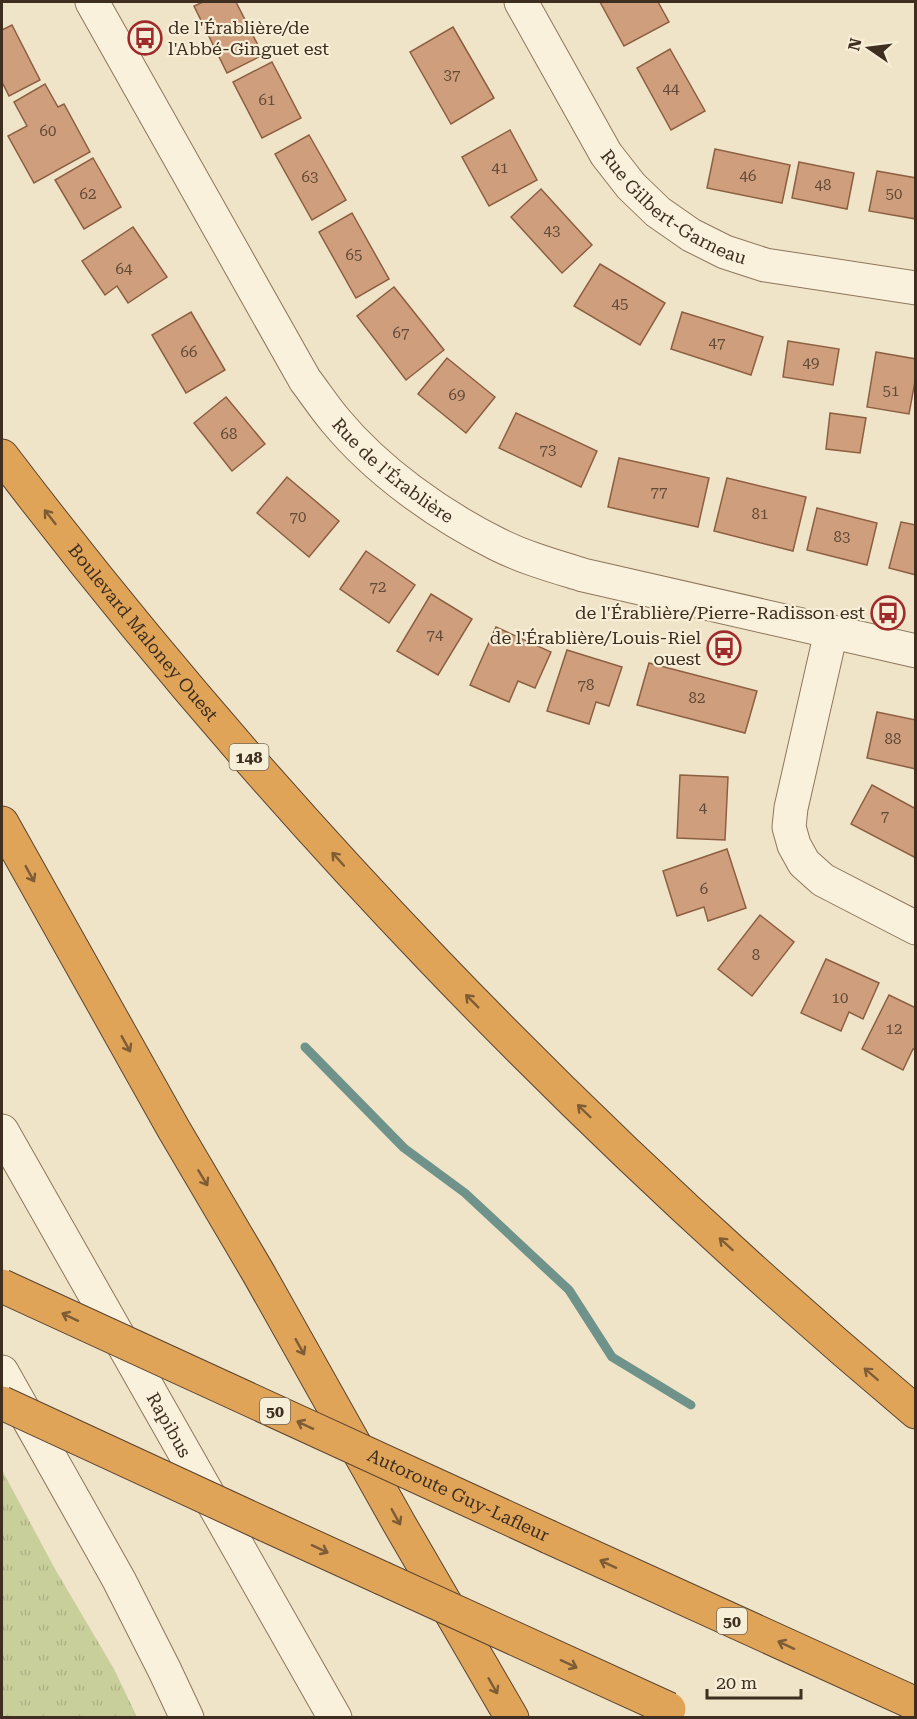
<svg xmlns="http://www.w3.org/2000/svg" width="917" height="1719" font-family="'Roboto Serif',serif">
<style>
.grass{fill:url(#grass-tufts)}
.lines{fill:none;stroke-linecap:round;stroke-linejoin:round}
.stream{stroke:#6f938a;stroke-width:9}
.building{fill:#cf9f7d;stroke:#8d5f41;stroke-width:1.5}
.minor-casing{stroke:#8d765c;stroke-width:35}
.highway-casing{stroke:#5b4430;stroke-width:35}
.minor{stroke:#faf1dc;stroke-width:33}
.highway{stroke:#e0a458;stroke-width:33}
.highway-bridge-casing{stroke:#5b4430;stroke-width:35;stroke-linecap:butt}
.highway-bridge{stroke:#e0a458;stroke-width:33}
.oneway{stroke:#7e5d36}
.labels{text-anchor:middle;stroke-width:4.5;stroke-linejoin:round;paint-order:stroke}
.number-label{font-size:15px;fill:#624a37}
.shield{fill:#f7eed8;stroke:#756857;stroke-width:1.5}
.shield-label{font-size:16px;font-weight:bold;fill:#3d2e20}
.poi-label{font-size:18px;fill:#3d2e20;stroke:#f7eed8;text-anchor:end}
.street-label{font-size:18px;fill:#3d2e20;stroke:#f7eed8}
</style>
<defs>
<pattern id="grass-tufts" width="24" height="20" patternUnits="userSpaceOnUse" patternTransform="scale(1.5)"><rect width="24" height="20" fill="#c9cf9b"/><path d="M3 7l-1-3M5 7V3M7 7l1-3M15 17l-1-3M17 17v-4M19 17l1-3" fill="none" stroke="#aeb285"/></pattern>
</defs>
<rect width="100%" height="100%" fill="#f0e4c8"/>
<polygon class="grass" points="2,1470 55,1569 114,1669 137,1717 2,1717"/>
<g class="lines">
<polyline class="stream" points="305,1047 404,1148 465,1193 569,1290 612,1357 691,1405"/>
</g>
<g class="building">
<polygon points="203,2 236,2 263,55 227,73 194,6"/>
<polygon points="600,2 658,2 669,22 624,46"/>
<polygon points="12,25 40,80 9,96 2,82 2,30"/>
<polygon points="453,27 494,98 451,124 410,52"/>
<polygon points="670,49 705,111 671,130 637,68"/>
<polygon points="272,62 301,118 262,138 233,82"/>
<polygon points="45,84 58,107 64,104 90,152 34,183 8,136 27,126 14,102"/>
<polygon points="510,130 537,180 489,206 462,157"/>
<polygon points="309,135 346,200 312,220 275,154"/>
<polygon points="715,149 790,165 782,203 707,188"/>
<polygon points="93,158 121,207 84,229 55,180"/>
<polygon points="799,162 854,173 847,209 792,198"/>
<polygon points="877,171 916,178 916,219 869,211"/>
<polygon points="541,189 592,245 562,273 511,217"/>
<polygon points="352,213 389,279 356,298 319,232"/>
<polygon points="133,227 167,277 128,303 117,286 105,295 82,261"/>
<polygon points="600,264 665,303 640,345 574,306"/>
<polygon points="394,287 444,350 406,380 357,316"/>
<polygon points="191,312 225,370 186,393 152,335"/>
<polygon points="682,312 763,337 751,375 671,349"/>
<polygon points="788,341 839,349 833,385 783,377"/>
<polygon points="876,352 916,359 916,376 909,414 867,407"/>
<polygon points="447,358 495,397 466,433 418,394"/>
<polygon points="226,397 265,444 232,471 194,423"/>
<polygon points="516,413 597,451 581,487 499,448"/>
<polygon points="830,413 866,418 860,453 826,449"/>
<polygon points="619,458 709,478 698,527 608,507"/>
<polygon points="287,477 339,521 309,557 257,513"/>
<polygon points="727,478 806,497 793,551 714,531"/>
<polygon points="817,508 877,523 867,565 807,550"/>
<polygon points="901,522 916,525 916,575 889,568"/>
<polygon points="366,551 415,585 389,623 340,589"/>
<polygon points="431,594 472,619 438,675 397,651"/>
<polygon points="496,627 551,652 535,688 518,681 509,702 470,685"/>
<polygon points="567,650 622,667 609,706 596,702 589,724 547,711"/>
<polygon points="649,663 757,691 745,733 637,705"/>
<polygon points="877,712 916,720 916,769 867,758"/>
<polygon points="680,775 728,777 725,840 677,838"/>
<polygon points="872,785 916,809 916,858 851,824"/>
<polygon points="727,849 746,908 708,921 704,907 677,916 663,871"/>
<polygon points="760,915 794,942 752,996 718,969"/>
<polygon points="826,959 879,983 863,1019 849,1012 841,1031 801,1013"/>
<polygon points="889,995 916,1008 916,1050 913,1049 903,1070 862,1049"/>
</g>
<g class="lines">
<g class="minor-casing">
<g id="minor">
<path id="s1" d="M92,2L305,380C315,393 324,407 335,420C377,471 439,515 497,544C525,558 554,566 583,575L916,651"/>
<path id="s2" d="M521,2L606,154L631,186L658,212L691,235L725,252L765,265L916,288"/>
<polyline points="831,632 791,808 789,827 794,845 804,863 823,880 916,928"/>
<path id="s3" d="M2,1131L335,1718"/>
<polyline points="2,1372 119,1580 165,1671 187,1718"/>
</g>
</g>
<g class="highway-casing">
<g id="highway">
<path id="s4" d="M2,456C268,806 579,1129 916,1412"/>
<polyline points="2,823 173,1128 259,1274 400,1525 512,1718"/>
<polyline points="266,1525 382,1578"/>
<polyline points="549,1537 916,1704"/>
</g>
</g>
<use href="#minor" class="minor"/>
<use href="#highway" class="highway"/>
<g class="highway-bridge-casing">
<g id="highway-bridge">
<path id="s5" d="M2,1286L549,1537"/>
<polyline points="2,1403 266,1525"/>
<polyline points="382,1578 669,1709"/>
</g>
</g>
<use href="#highway-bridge" class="highway-bridge"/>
</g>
<defs><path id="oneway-shaft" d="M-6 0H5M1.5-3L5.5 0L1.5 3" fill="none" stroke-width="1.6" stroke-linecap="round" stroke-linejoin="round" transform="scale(1.5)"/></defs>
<g class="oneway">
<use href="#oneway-shaft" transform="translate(50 517) rotate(-128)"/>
<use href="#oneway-shaft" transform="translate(338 859) rotate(-132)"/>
<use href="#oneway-shaft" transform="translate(30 874) rotate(61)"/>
<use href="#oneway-shaft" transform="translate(472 1001) rotate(-135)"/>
<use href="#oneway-shaft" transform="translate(126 1044) rotate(61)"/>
<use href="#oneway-shaft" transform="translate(584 1111) rotate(-136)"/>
<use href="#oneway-shaft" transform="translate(203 1178) rotate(59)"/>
<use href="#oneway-shaft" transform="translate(726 1244) rotate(-138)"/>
<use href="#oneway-shaft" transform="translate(70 1317) rotate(-155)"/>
<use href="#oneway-shaft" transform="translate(300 1347) rotate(61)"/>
<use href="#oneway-shaft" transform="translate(871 1374) rotate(-139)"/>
<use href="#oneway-shaft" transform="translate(305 1425) rotate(-155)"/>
<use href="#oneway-shaft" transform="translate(396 1517) rotate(61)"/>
<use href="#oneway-shaft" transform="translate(320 1549) rotate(25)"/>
<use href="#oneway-shaft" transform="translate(608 1564) rotate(-155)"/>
<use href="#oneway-shaft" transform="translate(786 1645) rotate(-155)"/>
<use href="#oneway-shaft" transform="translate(569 1664) rotate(25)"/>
<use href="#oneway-shaft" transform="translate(493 1686) rotate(60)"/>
</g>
<defs>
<g id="bus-ring" transform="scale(1.725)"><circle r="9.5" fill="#f7eed8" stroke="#9e2a2b" stroke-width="1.5"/><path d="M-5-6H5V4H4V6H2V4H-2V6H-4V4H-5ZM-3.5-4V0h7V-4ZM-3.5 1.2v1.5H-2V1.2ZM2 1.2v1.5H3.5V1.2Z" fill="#9e2a2b"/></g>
</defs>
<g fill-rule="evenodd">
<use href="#bus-ring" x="145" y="38"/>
<use href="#bus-ring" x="888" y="613"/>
<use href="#bus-ring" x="724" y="648"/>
</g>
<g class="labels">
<g class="number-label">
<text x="452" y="80">37</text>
<text x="671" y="94">44</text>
<text x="267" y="105">61</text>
<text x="48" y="136">60</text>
<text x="500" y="173">41</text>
<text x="748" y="181">46</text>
<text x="310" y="182">63</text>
<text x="823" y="190">48</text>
<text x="88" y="199">62</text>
<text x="894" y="199">50</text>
<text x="552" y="236">43</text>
<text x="354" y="260">65</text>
<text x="124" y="274">64</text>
<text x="620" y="309">45</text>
<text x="401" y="338">67</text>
<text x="717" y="348">47</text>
<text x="189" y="357">66</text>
<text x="811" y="368">49</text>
<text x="891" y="396">51</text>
<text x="457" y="400">69</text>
<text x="229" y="439">68</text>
<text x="548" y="455">73</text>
<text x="659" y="497">77</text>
<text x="760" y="519">81</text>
<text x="298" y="522">70</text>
<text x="842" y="542">83</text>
<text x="378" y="592">72</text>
<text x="435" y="640">74</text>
<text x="586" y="690">78</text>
<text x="697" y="703">82</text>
<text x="893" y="744">88</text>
<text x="703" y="813">4</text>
<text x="885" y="821">7</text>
<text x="704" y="894">6</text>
<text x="756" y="960">8</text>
<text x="840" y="1003">10</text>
<text x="894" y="1034">12</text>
</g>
<g class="shield">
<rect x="229.5" y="744" width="39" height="26" rx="4.5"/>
<rect x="260" y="1398" width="30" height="26" rx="4.5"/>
<rect x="717" y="1608" width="30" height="26" rx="4.5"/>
</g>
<g class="shield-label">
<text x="249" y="763">148</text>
<text x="275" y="1417">50</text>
<text x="732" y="1627">50</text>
</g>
<g class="poi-label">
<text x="168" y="34" text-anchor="start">de l'Érablière/de<tspan x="168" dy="21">l'Abbé-Ginguet est</tspan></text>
<text x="865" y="619">de l'Érablière/Pierre-Radisson est</text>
<text x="701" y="644">de l'Érablière/Louis-Riel<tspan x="701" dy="21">ouest</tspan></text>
</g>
<g class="street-label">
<text dy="6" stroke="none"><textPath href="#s2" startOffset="262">Rue Gilbert-Garneau</textPath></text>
<text dy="6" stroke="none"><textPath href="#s1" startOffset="561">Rue de l'Érablière</textPath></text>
<text dy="6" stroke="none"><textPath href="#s4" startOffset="226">Boulevard Maloney Ouest</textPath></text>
<text dy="6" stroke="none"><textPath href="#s3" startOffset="338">Rapibus</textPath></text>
<text dy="6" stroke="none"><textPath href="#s5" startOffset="502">Autoroute Guy-Lafleur</textPath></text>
</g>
</g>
<rect width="917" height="1719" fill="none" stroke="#3d2e20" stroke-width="6"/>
<g transform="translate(869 48) rotate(284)" stroke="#f7eed8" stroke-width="4.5" paint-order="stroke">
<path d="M0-4.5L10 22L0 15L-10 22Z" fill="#3d2e20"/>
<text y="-9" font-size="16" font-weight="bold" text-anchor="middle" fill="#3d2e20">N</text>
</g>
<path d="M707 1689v9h94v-9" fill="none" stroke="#3d2e20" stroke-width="3"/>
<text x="716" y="1689" font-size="18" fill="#3d2e20" stroke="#f7eed8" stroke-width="4.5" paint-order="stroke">20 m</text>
</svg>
